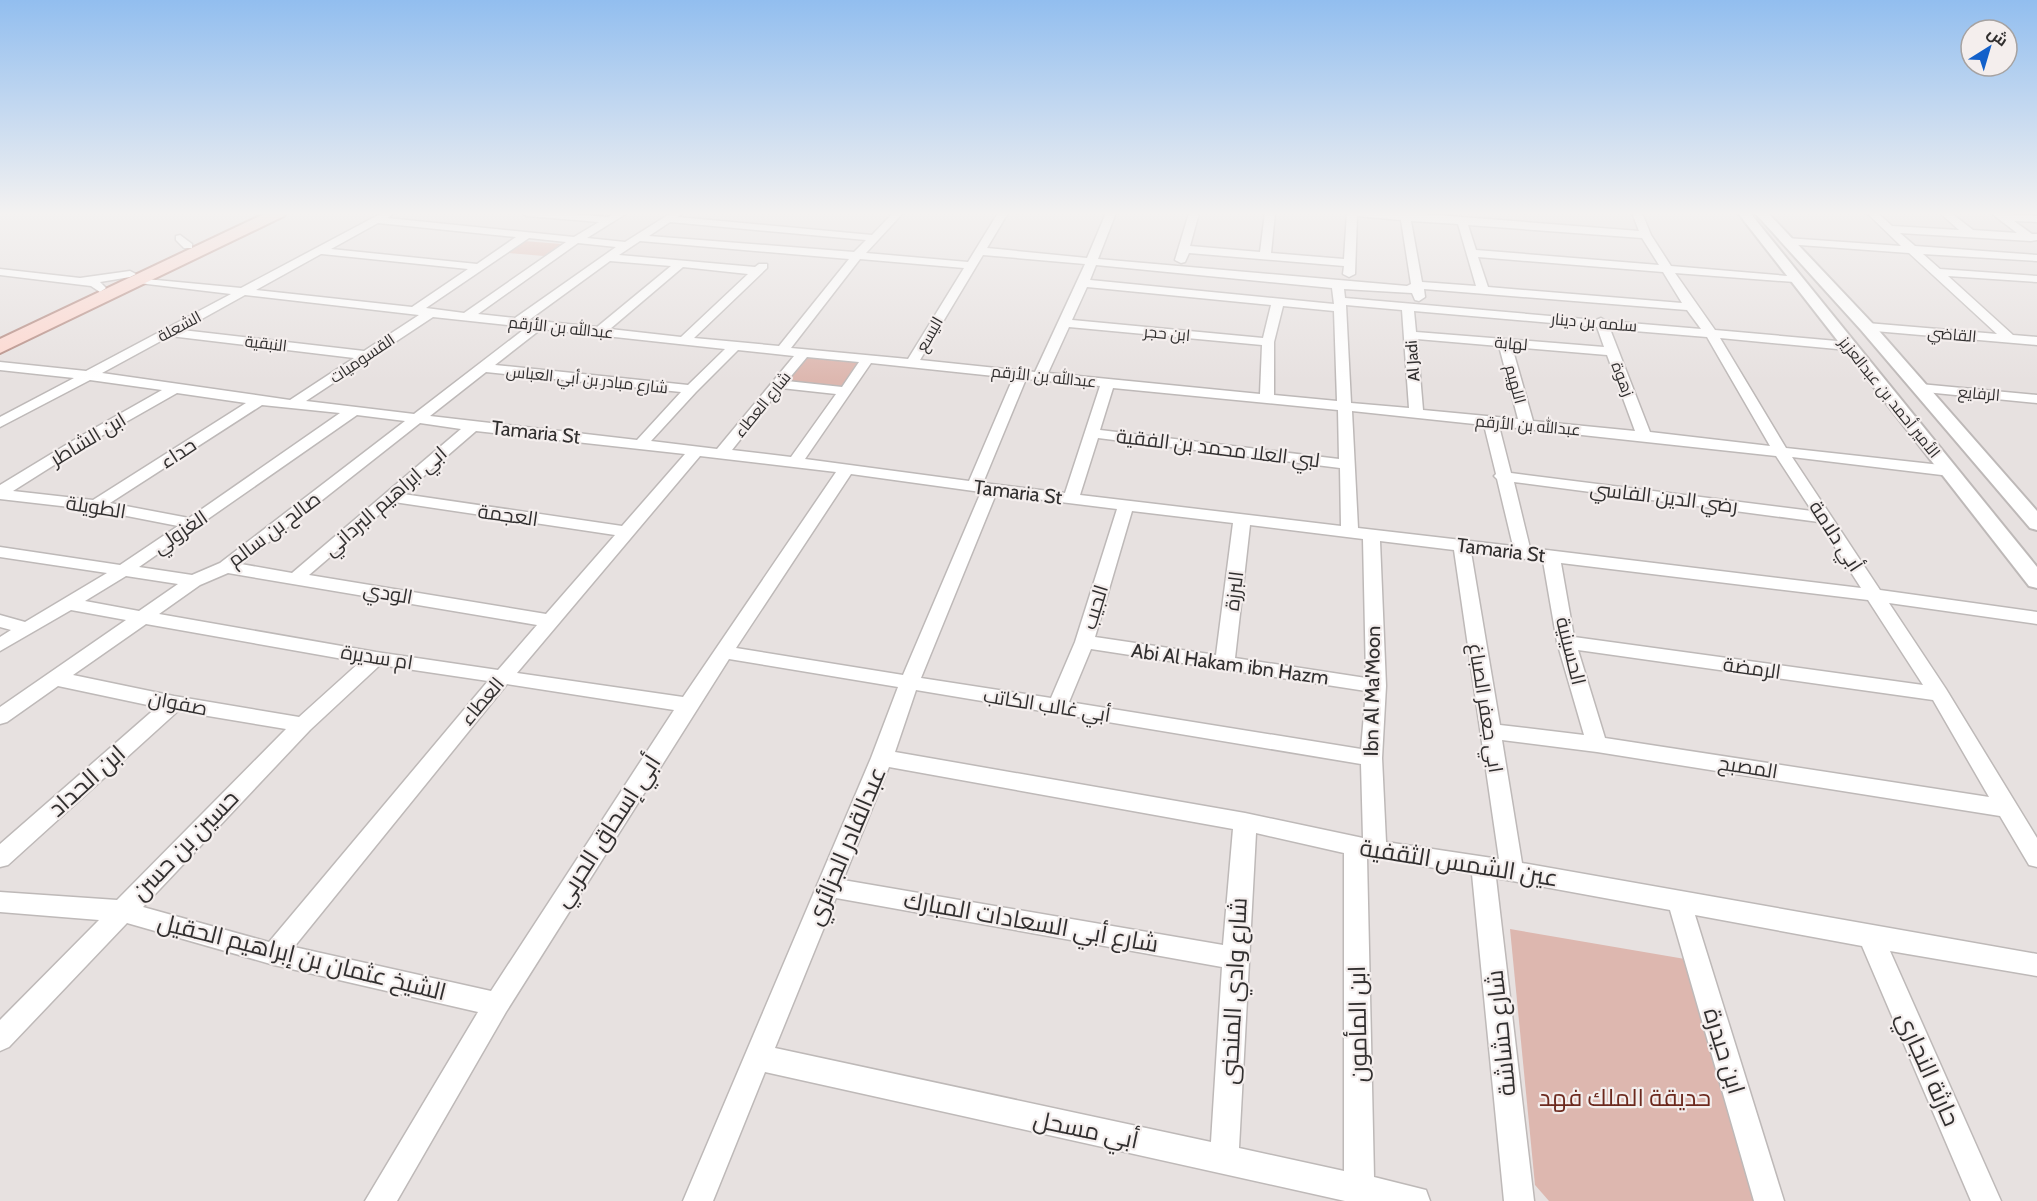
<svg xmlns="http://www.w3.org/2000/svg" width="2037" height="1201" font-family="Cabin,Cairo,sans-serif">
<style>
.green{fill:#ddb7af}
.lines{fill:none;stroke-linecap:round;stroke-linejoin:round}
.minor-casing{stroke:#beb9b8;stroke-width:3}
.tertiary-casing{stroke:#beb9b8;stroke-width:4}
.primary-casing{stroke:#b58b82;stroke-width:4}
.minor{fill:#fff;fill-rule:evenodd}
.tertiary{fill:#fff;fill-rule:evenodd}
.primary{fill:#fdd7cf;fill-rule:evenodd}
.labels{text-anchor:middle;stroke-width:4.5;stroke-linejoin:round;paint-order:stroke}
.far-street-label{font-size:16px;fill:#312f2f;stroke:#f4eeed}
.street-label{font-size:20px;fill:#312f2f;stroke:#f4eeed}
.near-street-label{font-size:24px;fill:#312f2f;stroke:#f4eeed}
.near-park-label{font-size:24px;fill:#6c291e;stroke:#f4eeed}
</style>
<rect width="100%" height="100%" fill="#e7e1e0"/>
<g class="green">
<polygon points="524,241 561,244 544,256 507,253"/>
<polygon points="805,356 856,361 859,365 843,387 785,380"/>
<polygon points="1510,929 1685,959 1760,1201 1549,1201 1535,1185"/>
</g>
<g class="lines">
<g class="minor-casing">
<g id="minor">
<path d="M382,213H394L387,218L574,237L599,222L527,216L522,213H559L608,217L615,213H627L587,238L625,242L671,213H682L678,217L872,235L893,213H903L866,253L968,262L998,213H1008L987,248L1087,258L1106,213H1116L1098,259L1407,286L1411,284L1401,220L1357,216L1355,274L1349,277L1343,274L1344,266L1189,253L1185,262L1181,263L1175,260L1189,213H1199L1190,246L1260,252L1265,213H1275L1271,253L1344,259L1347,213H1410L1639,231L1632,213H1642L1651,235L1671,266L1799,277V281L1795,282L1675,273L1715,330L1848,342L1854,346L1848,350L1720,338L1786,448L1950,466L1958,471L1950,476L1792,457L1880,590L2037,612V624L1889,603L1946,689L2037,838V867L2029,865L2000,816L1597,752L1502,740L1522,863L2037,954V976L1890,951L2001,1201H1971L1862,946L1695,915L1784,1201H1754L1670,910L1496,878L1534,1201H1504L1472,874L1367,857L1374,1177L1426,1190L1430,1201H1345L765,1072L713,1201H683L871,758L898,687L729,659L506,1012L397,1201H365L478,1012L274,965L127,923L9,1047L0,1051V1020L99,920L0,912V892L117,900L286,729L178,711L8,865L0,867V844L157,707L58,686L7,722L0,724V707L126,620L71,610L0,651V637L11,630L0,627V615L25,622L107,573L0,557V547L120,565L178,526L96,510L0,499V485L79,437L162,390L90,380L0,427V417L74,378L0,370V362L86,371L231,294L139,283L133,280L135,278L241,288ZM1411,221L1458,224L1476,286L1422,282ZM670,222L866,240L854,252L649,236ZM378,223L516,237L477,264L331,249ZM1468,225L1642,238L1659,265L1476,250ZM529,238L566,242L464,313L426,308ZM640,241L849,259L779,346L694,338L767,268V264H759L755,267L619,255ZM578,243L616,247L515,318L478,314ZM321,254H322L468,269L412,307L256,290ZM983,255L1085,264L1035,372L920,360ZM1478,257L1663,272L1682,303L1488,287ZM860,259L964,268L908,359L791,348ZM610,261L671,266L597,327L529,320ZM1096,265L1332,288L1334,304L1090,280ZM683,267L748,274L681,337L610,329ZM1087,287L1271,305L1263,338L1072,320ZM1344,289L1412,293L1415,300L1419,301L1425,297L1424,289L1687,310L1701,329L1606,321L1601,318L1596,320L1345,298ZM245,295L419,315L364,351L182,330ZM1346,305L1402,310L1409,408L1351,403ZM1283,306L1334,311L1337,401L1274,395V342ZM1414,311L1597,327L1604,347L1416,332ZM433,317L527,327L414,414L306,401ZM1069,327L1262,345L1260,394L1048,373ZM541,329L725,349L688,385L495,365ZM1610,329L1707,337L1770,446L1650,432ZM170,336L354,358L290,400L102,373ZM1417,339L1499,346L1518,419L1423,410ZM1512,347L1607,355L1635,431L1533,421ZM738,350L794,356L717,449L651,441L696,392ZM807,357L859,362L842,387L787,381ZM871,363L1013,378L969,481L805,459ZM486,372L681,392L637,440L430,416ZM1026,379L1100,386L1065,493L983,483ZM781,388L836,394L791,457L732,450ZM1113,388L1338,410L1339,459L1100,430ZM177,393L246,403L93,500L13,491L89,443ZM262,405L340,413L189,518L110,503ZM1352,411L1484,425L1496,474L1494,476L1497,479L1513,546L1358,528ZM357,415L405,421L220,563L192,575L139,567ZM420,423L461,429L292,573L241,564ZM1499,426L1776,456L1812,511L1511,473ZM476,431L685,454L622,526L403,494ZM1098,438L1340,468L1341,526L1080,495ZM700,456L836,472L683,697L517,673ZM851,474L981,492L903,675L736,648ZM1514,482L1819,522L1861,588L1530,548ZM996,494L1117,509L1075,642L1051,698L921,678ZM394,502L615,535L546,614L309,575ZM1132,511L1233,523L1216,655L1095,637ZM1250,525L1363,539L1366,678L1235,658ZM1380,541L1454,550L1499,859L1386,842L1382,758L1386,686ZM1471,552L1543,561L1557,642L1584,735L1500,725ZM1561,563L1868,600L1923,685L1574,637ZM228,573L537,625L498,670L376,652L159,614L200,585ZM126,576L178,584L139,611L85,601ZM146,624L360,662L299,717L174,696L73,675ZM1091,649L1366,691L1361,749L1069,702ZM1578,650L1933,700L1989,797L1605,738ZM380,665L488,681L269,942L143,907L310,730ZM507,684L674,710L491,991L294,947ZM916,690L1361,764L1363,838L1245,813L895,752ZM889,767L1233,829L1223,945L843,880ZM1256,833L1344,853V1171L1239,1148ZM836,898L1222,967L1211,1142L775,1048Z"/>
<polygon points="1867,213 1878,213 1892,226 1959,230 1940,213 1951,213 1973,230 2017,233 1991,213 2037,216 2037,222 2014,221 2032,234 2037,234 2037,240 2031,241 1900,233 1915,246 2037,255 2037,261 1923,254 1940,269 2037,276 2037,282 1948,276 2013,335 2037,337 2037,345 1863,330 1861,327 1867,323 1997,334 1909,253 1786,244 1781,241 1786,238 1901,246"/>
<polygon points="180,235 192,244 192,248 184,248 176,240 176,236"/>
<polygon points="0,269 80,278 130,271 136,274 130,277 100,282 106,288 100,292 91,286 0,275"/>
<polygon points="1920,384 2037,395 2037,403 1915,391 1913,388"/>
</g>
</g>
<g class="tertiary-casing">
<g id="tertiary">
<polygon points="1738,213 1750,213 2037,567 2037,588 2029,586"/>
<polygon points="1755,213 1768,213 1873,324 2037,511 2037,530 2030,528 1861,330"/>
</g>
</g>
<g class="primary-casing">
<polygon id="primary" points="266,213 286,213 284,216 0,353 0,339"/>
</g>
<use href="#minor" class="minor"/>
<use href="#tertiary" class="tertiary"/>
<use href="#primary" class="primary"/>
</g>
<linearGradient id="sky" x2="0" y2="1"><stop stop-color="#92beef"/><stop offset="0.56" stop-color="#f4f2f1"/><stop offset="1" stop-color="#f4f2f1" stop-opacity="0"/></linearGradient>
<rect width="2037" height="381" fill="url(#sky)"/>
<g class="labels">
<g class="far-street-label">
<text transform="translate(1594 322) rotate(5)" y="6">سلمه بن دينار</text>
<text transform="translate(179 326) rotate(-28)" y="6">الشعلة</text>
<text transform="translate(561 327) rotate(6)" y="6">عبدالله بن الأرقم</text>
<text transform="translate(1167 333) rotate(5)" y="6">ابن حجر</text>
<text transform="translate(929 334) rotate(-60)" y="6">اليسع</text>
<text transform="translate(1952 334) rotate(5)" y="6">القاضي</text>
<text transform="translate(266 343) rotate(7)" y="6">النبقية</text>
<text transform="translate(1511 343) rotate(5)" y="6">لهابة</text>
<text transform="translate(362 358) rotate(-34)" y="6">القسوميات</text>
<text transform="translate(1412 361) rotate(-94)" y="6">Al Jadi</text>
<text transform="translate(1044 376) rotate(6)" y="6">عبدالله بن الأرقم</text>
<text transform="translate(587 379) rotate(6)" y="6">شارع مبادر بن أبي العباس</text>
<text transform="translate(1623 379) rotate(69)" y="6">زهوة</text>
<text transform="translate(1516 384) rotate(75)" y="6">اللهيم</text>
<text transform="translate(1979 393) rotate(5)" y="6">الرفايع</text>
<text transform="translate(1890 397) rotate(51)" y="6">الأمير أحمد بن عبدالعزيز</text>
<text transform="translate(762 404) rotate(-51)" y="6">شارع العطاء</text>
<text transform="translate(1528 425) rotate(5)" y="6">عبدالله بن الأرقم</text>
</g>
<g class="street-label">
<text transform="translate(536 432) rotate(6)" y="7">Tamaria St</text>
<text transform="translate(88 439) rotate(-31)" y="7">ابن الشاطر</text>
<text transform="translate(1218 448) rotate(7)" y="7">لبي العلا محمد بن الفقية</text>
<text transform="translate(178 453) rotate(-33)" y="7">حداء</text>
<text transform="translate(1018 492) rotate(7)" y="7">Tamaria St</text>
<text transform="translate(1664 497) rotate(7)" y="7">رضي الدين الفاسي</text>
<text transform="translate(385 501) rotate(-41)" y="7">ابي ابراهيم البرداني</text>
<text transform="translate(96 507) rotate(9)" y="7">الطويلة</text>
<text transform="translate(508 515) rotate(8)" y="7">العجمة</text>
<text transform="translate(274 529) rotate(-37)" y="7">صالح بن سالم</text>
<text transform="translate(180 532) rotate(-34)" y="7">الغزولي</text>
<text transform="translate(1836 536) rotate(57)" y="7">أبي دلامة</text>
<text transform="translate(1501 550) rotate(7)" y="7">Tamaria St</text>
<text transform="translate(1234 591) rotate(-83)" y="7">البرزة</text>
<text transform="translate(388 593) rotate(10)" y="7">الودي</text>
<text transform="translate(1095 607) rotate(-73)" y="7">الجيب</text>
<text transform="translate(1571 651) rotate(76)" y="7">الحسينية</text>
<text transform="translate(377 657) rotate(9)" y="7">ام سديرة</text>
<text transform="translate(1230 664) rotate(8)" y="7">Abi Al Hakam ibn Hazm</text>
<text transform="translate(1752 668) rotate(8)" y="7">الرمضة</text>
<text transform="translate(1372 691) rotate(-89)" y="7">Ibn Al Ma'Moon</text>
<text transform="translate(482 701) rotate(-50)" y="7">العطاء</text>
<text transform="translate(178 703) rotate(11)" y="7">صفوان</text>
<text transform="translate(1047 705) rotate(9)" y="7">أبي غالب الكاتب</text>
<text transform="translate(1486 708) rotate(81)" y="7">ابي جعفر الصباغ</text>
<text transform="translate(1748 767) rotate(9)" y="7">المصبح</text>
</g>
<g class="near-street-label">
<text transform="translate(87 781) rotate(-42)" y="8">ابن الحداد</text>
<text transform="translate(607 831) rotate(-57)" y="8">أبي إسحاق الحربي</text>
<text transform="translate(185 845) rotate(-46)" y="8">حسين بن حسن</text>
<text transform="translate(846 846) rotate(-67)" y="8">عبدالقادر الجزائري</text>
<text transform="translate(1459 863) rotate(9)" y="8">عين الشمس الثقفية</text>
<text transform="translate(1031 922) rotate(10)" y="8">شارع أبي السعادات المبارك</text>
<text transform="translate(302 957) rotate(14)" y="8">الشيخ عثمان بن إبراهيم الحقيل</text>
<text transform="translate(1234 991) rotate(-87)" y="8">شارع وادي المنحنى</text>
<text transform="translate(1358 1024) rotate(-91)" y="8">ابن المأمون</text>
<text transform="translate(1501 1033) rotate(-96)" y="8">شارع حشاشة</text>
<text transform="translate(1724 1051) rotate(73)" y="8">ابن حيدرة</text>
<text transform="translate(1928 1069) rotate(66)" y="8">حارثة النجاري</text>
<text transform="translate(1086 1130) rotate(12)" y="8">أبي مسحل</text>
</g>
<g class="near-park-label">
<text x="1625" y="1106">حديقة الملك فهد</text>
</g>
</g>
<g transform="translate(1989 48) rotate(37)"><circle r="28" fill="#f4eeed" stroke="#a6a2a1" stroke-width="1.5"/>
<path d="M0-4.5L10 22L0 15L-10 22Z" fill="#1260ca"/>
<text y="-9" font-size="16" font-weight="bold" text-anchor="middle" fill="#312f2f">ش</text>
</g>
</svg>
